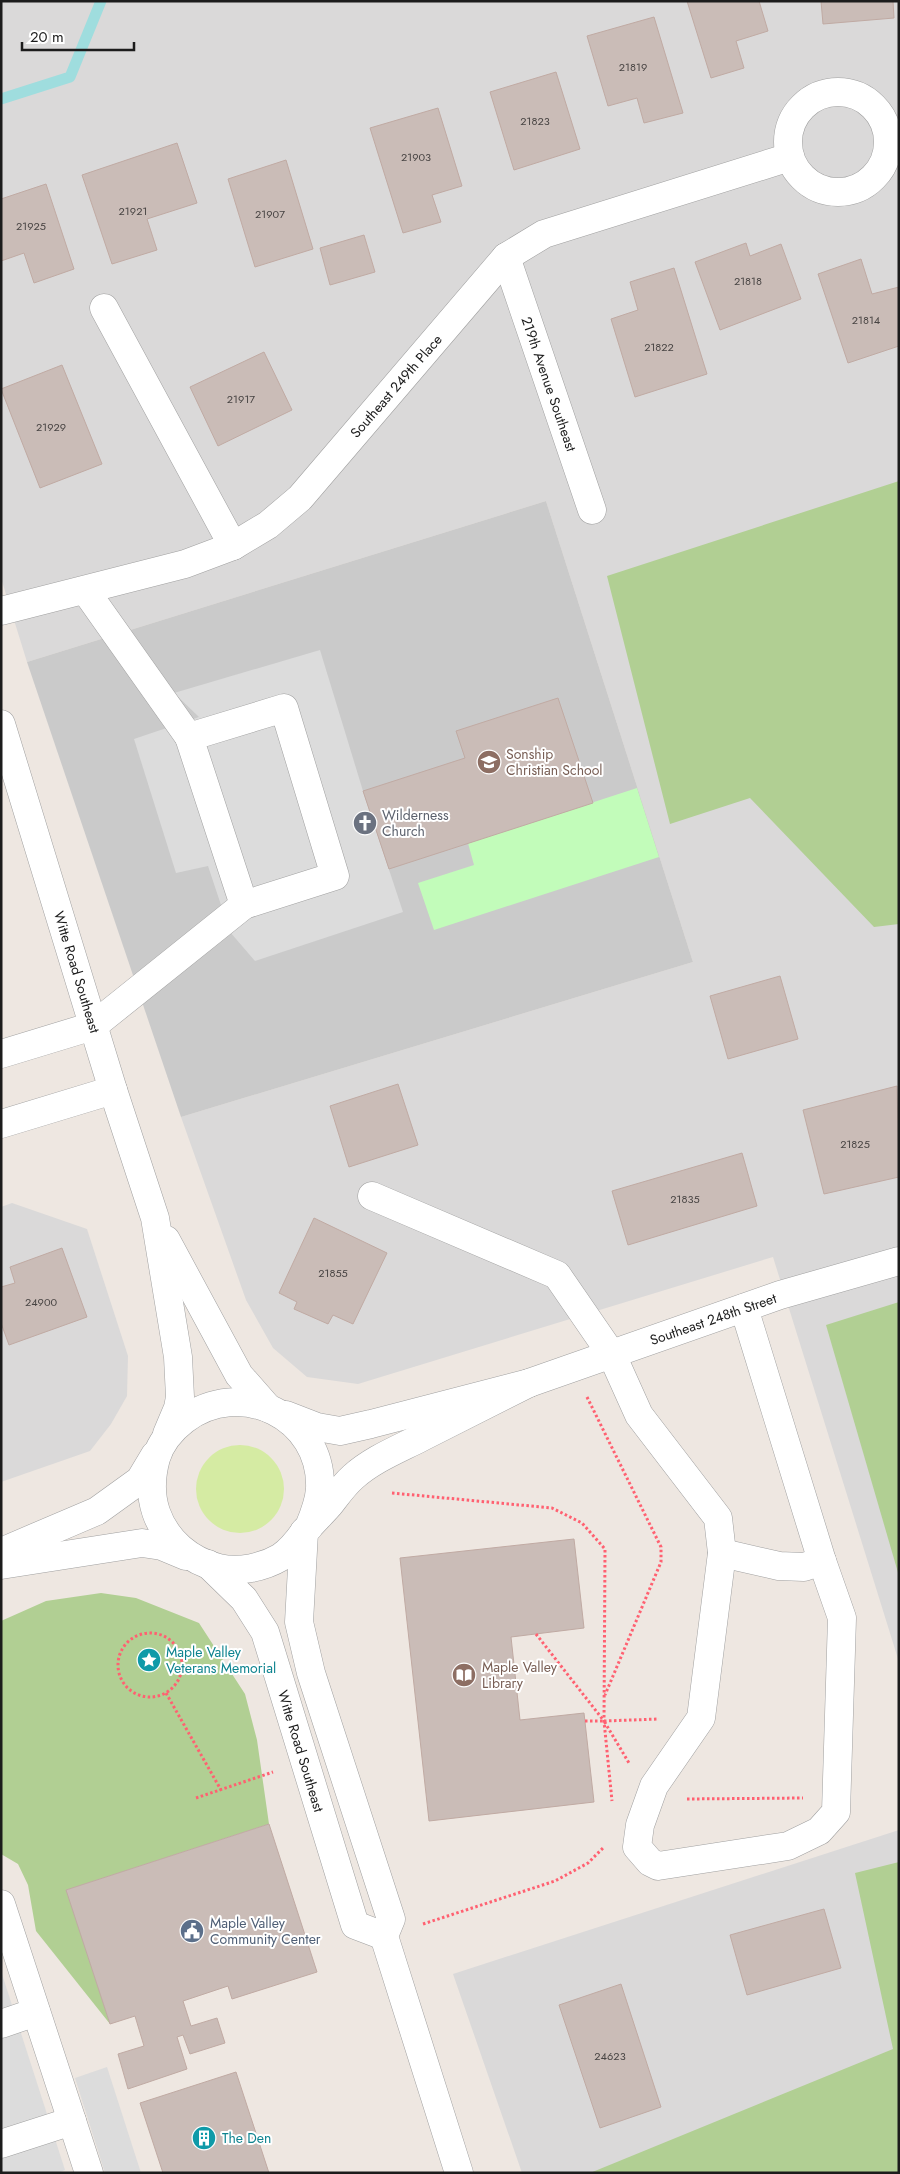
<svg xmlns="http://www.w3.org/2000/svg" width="900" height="2174" font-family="Jost,sans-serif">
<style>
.residential{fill:#dad9d9}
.religious{fill:#cacaca}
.grass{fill:#d5eba3}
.forest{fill:#b1cf93}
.park{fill:#c2fcba}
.parking{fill:#dcdcdc}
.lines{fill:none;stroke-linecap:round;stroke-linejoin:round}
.stream{stroke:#9fddde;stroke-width:11}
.building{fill:#cabcb7;stroke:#c0aaa3}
.minor-casing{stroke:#a0a0a0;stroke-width:29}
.path{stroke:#ff6171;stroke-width:3;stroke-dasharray:2.5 2.5;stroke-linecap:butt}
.minor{stroke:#fff;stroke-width:28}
.labels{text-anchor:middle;stroke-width:4;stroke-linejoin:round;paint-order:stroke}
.number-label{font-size:11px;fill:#484443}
.street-label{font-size:14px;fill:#1c1c1c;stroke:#fff}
.education-label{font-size:14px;fill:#785e54;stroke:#fff;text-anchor:start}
.worship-label{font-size:14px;fill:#5b616d;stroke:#fff;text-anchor:start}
.culture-label{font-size:14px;fill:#0d838f;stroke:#fff;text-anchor:start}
.service-label{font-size:14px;fill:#4e5e75;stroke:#fff;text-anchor:start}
</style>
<rect width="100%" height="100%" fill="#eee7e1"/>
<g class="residential">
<polygon points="1,1 899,1 899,1662 773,1257 358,1384 307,1377 273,1348 246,1300 181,1117 693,962 546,501 27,662 1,578"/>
<polygon points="12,1203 87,1229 128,1356 127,1396 111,1424 90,1451 1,1482 1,1207"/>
<polygon points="899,1830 899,2173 522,2173 453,1974"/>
</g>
<polygon class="religious" points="546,501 693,962 181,1117 27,662"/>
<circle class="grass" cx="240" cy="1489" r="44"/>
<g class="forest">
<polygon points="899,481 899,924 874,927 750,798 670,824 607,576"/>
<polygon points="899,1302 899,1576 826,1325"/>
<polygon points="101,1593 136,1598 199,1623 245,1694 257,1740 269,1824 67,1890 110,2024 36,1931 28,1885 18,1864 1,1854 1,1621 46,1601"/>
<polygon points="899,1862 899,2173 590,2173 893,2049 855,1873"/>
</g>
<polygon class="park" points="637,788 659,857 434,930 418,883 474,865 468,843"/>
<g class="parking">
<polygon points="320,650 363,791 403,912 255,961 230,932 208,866 176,873 134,739 199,717 174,693"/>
<polygon points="1,1971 65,2170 58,2173 1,2173"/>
<polygon points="107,2067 141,2173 105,2173 75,2078"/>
</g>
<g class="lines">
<polyline class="stream" points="1,99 70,77 101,1"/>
</g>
<g class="building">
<polygon points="687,1 759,1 768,31 736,41 744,68 711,78"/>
<polygon points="821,1 893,1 894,18 823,24"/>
<polygon points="654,17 683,113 644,123 637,98 608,106 587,36"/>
<polygon points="556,72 580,149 514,170 490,92"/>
<polygon points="438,108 462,186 432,195 441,222 403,233 370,128"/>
<polygon points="177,143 197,203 147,219 157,250 112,264 82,175"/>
<polygon points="286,160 313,249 255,267 228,179"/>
<polygon points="46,184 74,269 34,283 24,253 1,261 1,199"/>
<polygon points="364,235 375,272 330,285 320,248"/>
<polygon points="746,243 750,256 781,244 801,299 720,330 695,262"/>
<polygon points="861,259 872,294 899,287 899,346 848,363 818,274"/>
<polygon points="674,268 707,374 635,397 611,319 638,310 630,282"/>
<polygon points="264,352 292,410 218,446 190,387"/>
<polygon points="62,365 102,464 40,488 1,389"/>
<polygon points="558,698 593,803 389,869 363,791 465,758 456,731"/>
<polygon points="780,976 798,1039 728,1059 710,996"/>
<polygon points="398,1084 418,1145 349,1167 330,1106"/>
<polygon points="897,1086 899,1177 824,1194 803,1110"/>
<polygon points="742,1153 757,1206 628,1245 612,1191"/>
<polygon points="314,1218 387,1253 353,1324 333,1315 328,1324 294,1309 297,1302 279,1293"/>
<polygon points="62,1248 87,1317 9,1345 1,1323 1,1287 15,1283 10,1267"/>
<polygon points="574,1539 584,1628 511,1637 520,1720 584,1713 594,1802 429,1821 400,1558"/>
<polygon points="269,1824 317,1972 232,1999 228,1986 183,2001 191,2026 217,2018 225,2043 190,2054 183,2035 177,2037 187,2069 128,2089 118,2054 144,2046 135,2016 110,2024 66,1890"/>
<polygon points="824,1909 841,1968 747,1995 730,1935"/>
<polygon points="621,1984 661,2107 600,2128 559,2005"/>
<polygon points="236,2072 269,2173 163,2173 140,2103"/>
</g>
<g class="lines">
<g class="minor-casing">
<g id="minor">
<circle cx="838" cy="142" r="50"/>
<polyline points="506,257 592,510"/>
<polyline points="104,308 233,546"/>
<polyline points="85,590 189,737"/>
<polyline points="1,611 185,564 233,546 268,525 300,498 506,257 544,234 790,157"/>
<polygon points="284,708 335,876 244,905 189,737"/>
<polyline points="1,724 113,1090 155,1218 178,1357 180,1397 178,1408 167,1434"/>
<polyline points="1,1054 93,1026 244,905"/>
<polyline points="1,1124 113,1090"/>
<polyline points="372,1196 557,1275 612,1355 639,1415 718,1518 722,1553 701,1718 654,1786 640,1825 637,1847 650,1862 658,1866 788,1846 819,1831 836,1812 842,1618 822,1561 744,1308"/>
<polyline points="166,1240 239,1375 268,1408"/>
<polyline points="286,1415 317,1427 340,1431 371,1424 529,1383 780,1295 899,1261"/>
<path d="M309,1527C314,1515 319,1502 320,1489C323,1416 240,1377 184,1420C171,1430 161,1442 156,1458C151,1476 150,1494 156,1512C166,1541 190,1561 219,1568C239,1573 264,1567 281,1557C291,1550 298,1541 305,1531C313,1522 322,1513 330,1504C337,1495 344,1485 353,1477C373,1459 399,1449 422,1437C458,1419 494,1401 529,1383"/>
<polyline points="304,1532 299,1622 311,1673 391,1919 384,1936 459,2173"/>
<polyline points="1,1552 97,1511 140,1480 155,1455"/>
<polyline points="722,1553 779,1566 804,1567 822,1561"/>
<polyline points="208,1564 244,1599 265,1632 355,1925 384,1936"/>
<polyline points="1,1565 142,1543 162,1546 186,1556"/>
<polyline points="1,1904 89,2173"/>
<polyline points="1,2024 36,2012"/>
<polyline points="1,2144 72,2121"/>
</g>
</g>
<g class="path">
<polyline points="587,1397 661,1547 661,1562 605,1695"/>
<polyline points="392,1493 552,1508 582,1523 605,1549 604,1721 612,1801"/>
<circle cx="150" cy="1665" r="32"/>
<polyline points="536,1634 604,1721"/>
<polyline points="166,1693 221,1790"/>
<polyline points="585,1721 604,1721 629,1763"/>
<polyline points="604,1721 659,1719"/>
<polyline points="196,1798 273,1772"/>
<polyline points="687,1799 803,1798"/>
<polyline points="423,1924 555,1881 588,1863 604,1847"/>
</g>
<use href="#minor" class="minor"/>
</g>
<defs>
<g id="school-disc" transform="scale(1.25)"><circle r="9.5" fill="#8d6e63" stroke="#fff"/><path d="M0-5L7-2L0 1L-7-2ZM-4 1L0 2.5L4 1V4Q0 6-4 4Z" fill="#fff"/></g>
<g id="church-disc" transform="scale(1.25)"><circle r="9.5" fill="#6b7280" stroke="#fff"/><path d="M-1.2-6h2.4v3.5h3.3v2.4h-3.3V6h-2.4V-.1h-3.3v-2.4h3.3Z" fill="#fff"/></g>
<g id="sight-disc" transform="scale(1.25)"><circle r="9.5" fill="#0f9aa8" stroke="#fff"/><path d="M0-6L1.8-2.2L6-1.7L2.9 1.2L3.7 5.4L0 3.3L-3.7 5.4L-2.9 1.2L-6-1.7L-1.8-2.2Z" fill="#fff"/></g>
<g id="library-disc" transform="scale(1.25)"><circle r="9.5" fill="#8d6e63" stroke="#fff"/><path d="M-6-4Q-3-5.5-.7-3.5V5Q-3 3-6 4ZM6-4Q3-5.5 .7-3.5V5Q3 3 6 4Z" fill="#fff"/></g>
<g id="civic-disc" transform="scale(1.25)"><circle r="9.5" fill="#5c6f8a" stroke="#fff"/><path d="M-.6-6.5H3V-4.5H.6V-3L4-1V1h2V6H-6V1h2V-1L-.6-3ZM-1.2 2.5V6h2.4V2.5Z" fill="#fff"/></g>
<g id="building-disc" transform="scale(1.25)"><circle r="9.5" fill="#0f9aa8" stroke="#fff"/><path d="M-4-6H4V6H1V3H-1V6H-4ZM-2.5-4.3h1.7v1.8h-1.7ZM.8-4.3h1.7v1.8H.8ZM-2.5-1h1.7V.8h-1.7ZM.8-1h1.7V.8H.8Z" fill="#fff"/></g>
</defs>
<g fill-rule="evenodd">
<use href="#school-disc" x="489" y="762"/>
<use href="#church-disc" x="365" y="823"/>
<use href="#sight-disc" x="149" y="1660"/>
<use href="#library-disc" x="464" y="1675"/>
<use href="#civic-disc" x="192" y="1931"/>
<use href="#building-disc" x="204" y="2138"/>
</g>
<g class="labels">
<g class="number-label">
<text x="633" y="71">21819</text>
<text x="535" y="125">21823</text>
<text x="416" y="161">21903</text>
<text x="133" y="215">21921</text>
<text x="270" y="218">21907</text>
<text x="31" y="230">21925</text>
<text x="748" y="285">21818</text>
<text x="866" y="324">21814</text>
<text x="659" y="351">21822</text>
<text x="241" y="403">21917</text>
<text x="51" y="431">21929</text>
<text x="855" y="1148">21825</text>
<text x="685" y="1203">21835</text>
<text x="333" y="1277">21855</text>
<text x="41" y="1306">24900</text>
<text x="610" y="2060">24623</text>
</g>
<g class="street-label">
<text transform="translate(549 384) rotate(71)" y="5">219th Avenue Southeast</text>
<text transform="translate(396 386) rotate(-49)" y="5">Southeast 249th Place</text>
<text transform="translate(77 972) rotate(73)" y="5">Witte Road Southeast</text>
<text transform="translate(713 1319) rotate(-19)" y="5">Southeast 248th Street</text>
<text transform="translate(301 1751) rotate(73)" y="5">Witte Road Southeast</text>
</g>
<g class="education-label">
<text x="506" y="759">Sonship<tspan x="506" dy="16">Christian School</tspan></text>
<text x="482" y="1672">Maple Valley<tspan x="482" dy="16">Library</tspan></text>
</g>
<g class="worship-label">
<text x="382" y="820">Wilderness<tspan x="382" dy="16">Church</tspan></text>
</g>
<g class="culture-label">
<text x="166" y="1657">Maple Valley<tspan x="166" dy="16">Veterans Memorial</tspan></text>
<text x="222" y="2143">The Den</text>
</g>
<g class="service-label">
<text x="210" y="1928">Maple Valley<tspan x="210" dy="16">Community Center</tspan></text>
</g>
</g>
<rect width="900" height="2174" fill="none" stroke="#1c1c1c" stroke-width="5"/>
<path d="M22 42v8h112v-8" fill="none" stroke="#1c1c1c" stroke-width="2.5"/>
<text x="30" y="42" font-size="15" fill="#1c1c1c" stroke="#ffffff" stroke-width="4" paint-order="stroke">20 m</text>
</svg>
